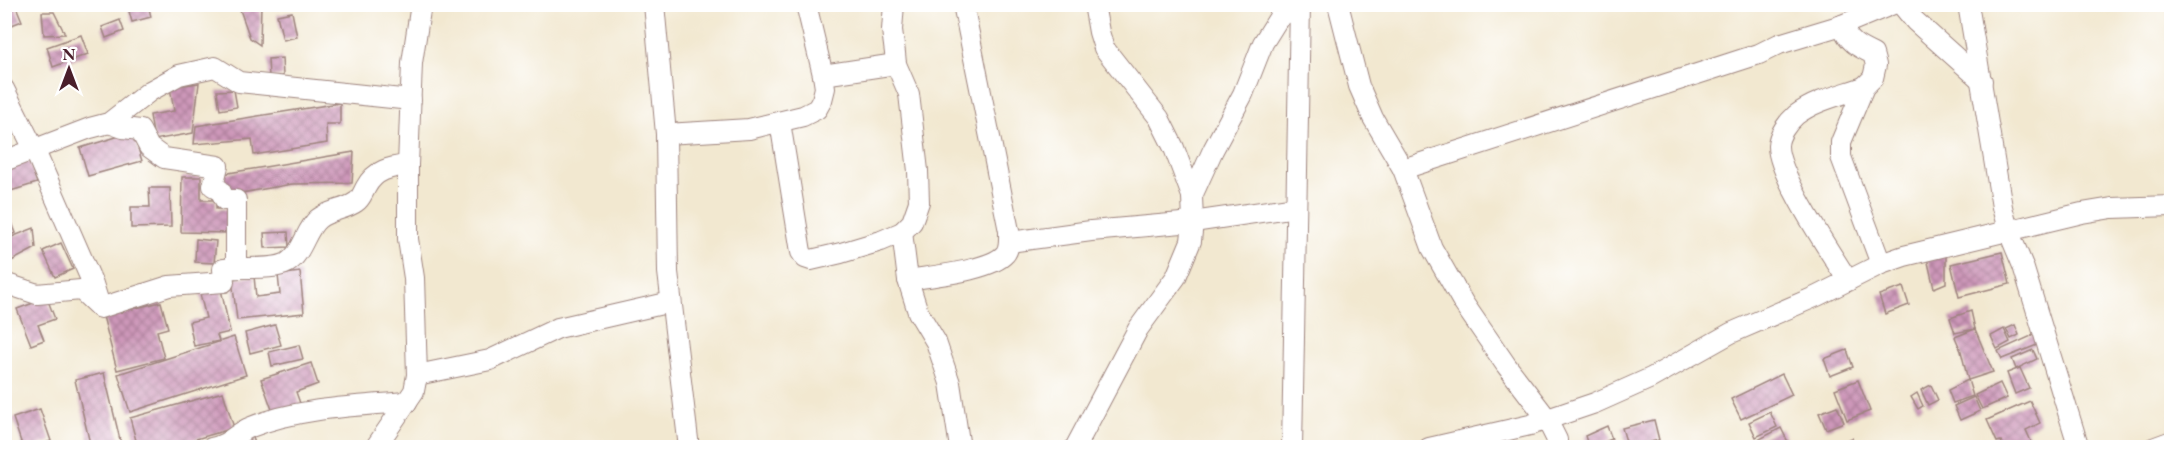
<svg xmlns="http://www.w3.org/2000/svg" width="2176" height="452" font-family="'EB Garamond',serif">
<style>
.building{fill:url(#building-cross-hatch)}
.lines{fill:none;stroke-linecap:round;stroke-linejoin:round}
.minor-casing{stroke:#9e847e;stroke-width:22}
.minor{stroke:#fff;stroke-width:20}
</style>
<defs>
<pattern id="building-cross-hatch" width="8" height="8" patternUnits="userSpaceOnUse" patternTransform="scale(1.5)"><rect width="8" height="8" fill="#ce98ba"/><path d="M0 0l8 8M0 8l8-8" fill="none" stroke="#a97b97"/></pattern>
</defs>
<rect width="100%" height="100%" fill="#fff"/>
<filter id="ink" filterUnits="userSpaceOnUse"><feTurbulence type="fractalNoise" baseFrequency=".0167" numOctaves="2"/><feDisplacementMap in="SourceGraphic" scale="12" xChannelSelector="R" yChannelSelector="G"/><feConvolveMatrix kernelMatrix="1 2 1 2 8 2 1 2 1" color-interpolation-filters="sRGB"/></filter>
<filter id="wash" filterUnits="userSpaceOnUse"><feTurbulence type="fractalNoise" baseFrequency=".008" numOctaves="4" result="noise"/><feDisplacementMap in="SourceGraphic" scale="24" xChannelSelector="R" yChannelSelector="G"/><feGaussianBlur stdDeviation="1.35" result="paint"/><feColorMatrix in="noise" values="0 0 0 0 0 0 0 0 0 0 0 0 0 0 0 0 0 1.4 0 .05"/><feComposite in="paint" operator="in"/></filter>
<g filter="url(#wash)">
<rect width="100%" height="100%" fill="#f2e8d0"/>
<g id="blocks">
<g class="building">
<polygon points="7,4 15,4 22,21 4,28 4,5"/>
<polygon points="127,4 148,4 151,17 132,22"/>
<polygon points="238,4 261,4 260,45 250,38"/>
<polygon points="42,12 54,12 65,34 44,35"/>
<polygon points="292,12 297,37 283,40 277,15"/>
<polygon points="120,20 124,31 106,38 102,27"/>
<polygon points="81,35 88,54 53,67 47,47"/>
<polygon points="282,58 283,76 269,77 268,59"/>
<polygon points="199,83 193,133 154,140 150,115 174,111 170,87"/>
<polygon points="234,90 237,107 220,110 217,91"/>
<polygon points="340,103 340,124 326,124 327,143 254,155 252,139 194,144 196,126"/>
<polygon points="133,132 142,161 88,176 80,148"/>
<polygon points="354,152 352,183 292,184 224,196 223,174"/>
<polygon points="29,160 37,183 4,193 4,168"/>
<polygon points="182,177 201,177 201,200 216,200 216,209 232,209 232,233 181,232"/>
<polygon points="149,188 170,188 171,227 131,228 131,207 150,207"/>
<polygon points="9,215 16,233 4,237 4,216"/>
<polygon points="34,228 36,248 4,265 4,240"/>
<polygon points="288,232 289,247 265,248 264,233"/>
<polygon points="196,239 216,241 214,263 195,262"/>
<polygon points="61,243 73,269 55,277 43,251"/>
<polygon points="2002,252 2010,284 1959,297 1951,264"/>
<polygon points="1946,253 1946,283 1934,288 1927,258"/>
<polygon points="300,272 304,313 237,320 232,279 254,276 256,297 280,294 278,275"/>
<polygon points="1903,287 1909,305 1885,314 1879,295"/>
<polygon points="221,289 230,332 217,335 219,341 194,346 189,322 206,318 200,294"/>
<polygon points="47,298 55,319 38,325 44,340 31,345 17,309"/>
<polygon points="161,302 168,328 157,331 164,358 117,370 103,316"/>
<polygon points="1971,311 1975,329 1955,333 1950,318"/>
<polygon points="275,325 281,345 250,353 245,333"/>
<polygon points="2015,325 2019,335 2011,339 2006,329"/>
<polygon points="1975,329 1993,372 1968,380 1973,396 1953,403 1948,390 1968,380 1961,351 1955,337"/>
<polygon points="2004,329 2010,342 1997,349 1991,336"/>
<polygon points="2040,332 2042,343 2002,359 1998,351"/>
<polygon points="234,337 246,375 130,412 118,374"/>
<polygon points="299,345 303,359 272,366 269,352"/>
<polygon points="1847,350 1853,367 1830,376 1824,359"/>
<polygon points="2033,350 2037,359 2016,369 2012,359"/>
<polygon points="311,363 318,384 296,392 301,406 274,415 261,379"/>
<polygon points="2020,368 2029,388 2015,394 2007,373"/>
<polygon points="104,373 122,448 91,448 75,380"/>
<polygon points="1782,374 1792,395 1741,419 1731,399"/>
<polygon points="1858,380 1870,411 1847,420 1835,389"/>
<polygon points="2000,383 2007,398 1982,409 1975,395"/>
<polygon points="1931,385 1938,400 1928,405 1921,390"/>
<polygon points="223,392 234,428 165,448 138,448 130,418"/>
<polygon points="1917,393 1923,406 1918,409 1911,397"/>
<polygon points="1974,397 1980,411 1960,420 1954,406"/>
<polygon points="2030,401 2040,423 2026,430 2034,448 2004,448 2001,441 1997,442 1987,420"/>
<polygon points="1837,406 1844,422 1826,429 1819,413"/>
<polygon points="40,409 51,441 32,448 23,448 13,418"/>
<polygon points="1770,412 1777,427 1756,437 1749,422"/>
<polygon points="1654,420 1659,440 1642,444 1643,448 1628,448 1622,428"/>
<polygon points="1607,426 1612,439 1589,448 1585,436"/>
<polygon points="1781,428 1788,442 1775,448 1757,448 1754,442"/>
<polygon points="253,437 256,448 241,448 239,441"/>
<polygon points="1852,438 1855,448 1840,448 1838,443"/>
</g>
</g>
</g>
<g filter="url(#ink)">
<use href="#blocks" fill-opacity="0" stroke="#9e847e" stroke-width="1.5"/>
<g class="lines">
<g class="minor-casing">
<g id="minor">
<polyline points="654,4 666,134 668,272 689,448"/>
<polyline points="1338,4 1359,86 1373,118 1403,169 1432,248 1464,304 1506,365 1545,416 1557,440 1557,448"/>
<polyline points="1901,4 1915,21 1982,81"/>
<polyline points="1968,4 2002,207 2008,230 2023,266 2079,448"/>
<path d="M1842,25C1848,42 1858,47 1873,54L1876,65L1873,78L1864,87L1841,142V157L1881,264"/>
<polyline points="823,75 896,64"/>
<polyline points="4,89 35,151 93,284 100,306"/>
<polyline points="780,122 801,252 805,258 811,260 841,253 881,241 902,232 912,222 919,202 918,171 909,94 896,64 895,53 892,30 894,4"/>
<polyline points="109,123 123,128 140,130 149,147 164,158 218,166 213,186 220,190 225,200 236,200 236,259 238,266"/>
<polyline points="666,134 749,129 803,116 817,109 822,100 825,88 823,75 806,4"/>
<polyline points="4,161 90,128 109,123 150,91 179,75 215,67 239,82 411,100"/>
<polyline points="1403,169 1759,54 1779,44 1842,25 1893,4"/>
<polyline points="1192,196 1213,150 1243,94 1263,43 1278,19 1298,4"/>
<polyline points="902,232 908,280 918,312 936,342 950,383 960,448"/>
<polyline points="1009,242 1091,231 1193,222 1296,207"/>
<path d="M908,280C931,276 990,271 1005,254C1010,248 1009,239 1009,231L963,4"/>
<path d="M1848,281C1831,253 1778,175 1778,146C1778,135 1788,122 1796,115C1816,100 1841,95 1864,87"/>
<path d="M4,283L37,294L81,290L100,308L169,286L224,282L223,269C241,266 272,271 287,263C303,253 305,230 318,219C329,210 345,210 356,202C361,199 363,192 366,187C375,170 390,167 408,165"/>
<polyline points="417,375 490,360 558,328 671,302"/>
<path d="M211,448C232,444 235,433 251,427C299,408 356,406 407,402"/>
<polyline points="375,448 414,391 417,375 414,278 408,239 408,165 412,63 421,4"/>
<polyline points="1075,448 1138,329 1176,277 1191,241 1193,222 1192,196 1174,148 1159,118 1104,48 1099,32 1094,4"/>
<polyline points="1292,448 1300,4"/>
<polyline points="1429,448 1530,425 1595,403 1651,378 1731,333 1817,296 1881,264 1904,256 2082,213 2112,208 2172,206"/>
<polyline points="2153,448 2172,441"/>
</g>
</g>
<use href="#minor" class="minor"/>
</g>
</g>
<rect width="2176" height="452" fill="none" stroke="#fff" stroke-width="24"/>
<g transform="translate(69 69)" stroke="#ffffff" stroke-width="4.5" paint-order="stroke">
<path d="M0-4.5L10 22L0 15L-10 22Z" fill="#4a1f2b"/>
<text y="-9" font-size="16" font-weight="bold" text-anchor="middle" fill="#4a1f2b">N</text>
</g>
</svg>
